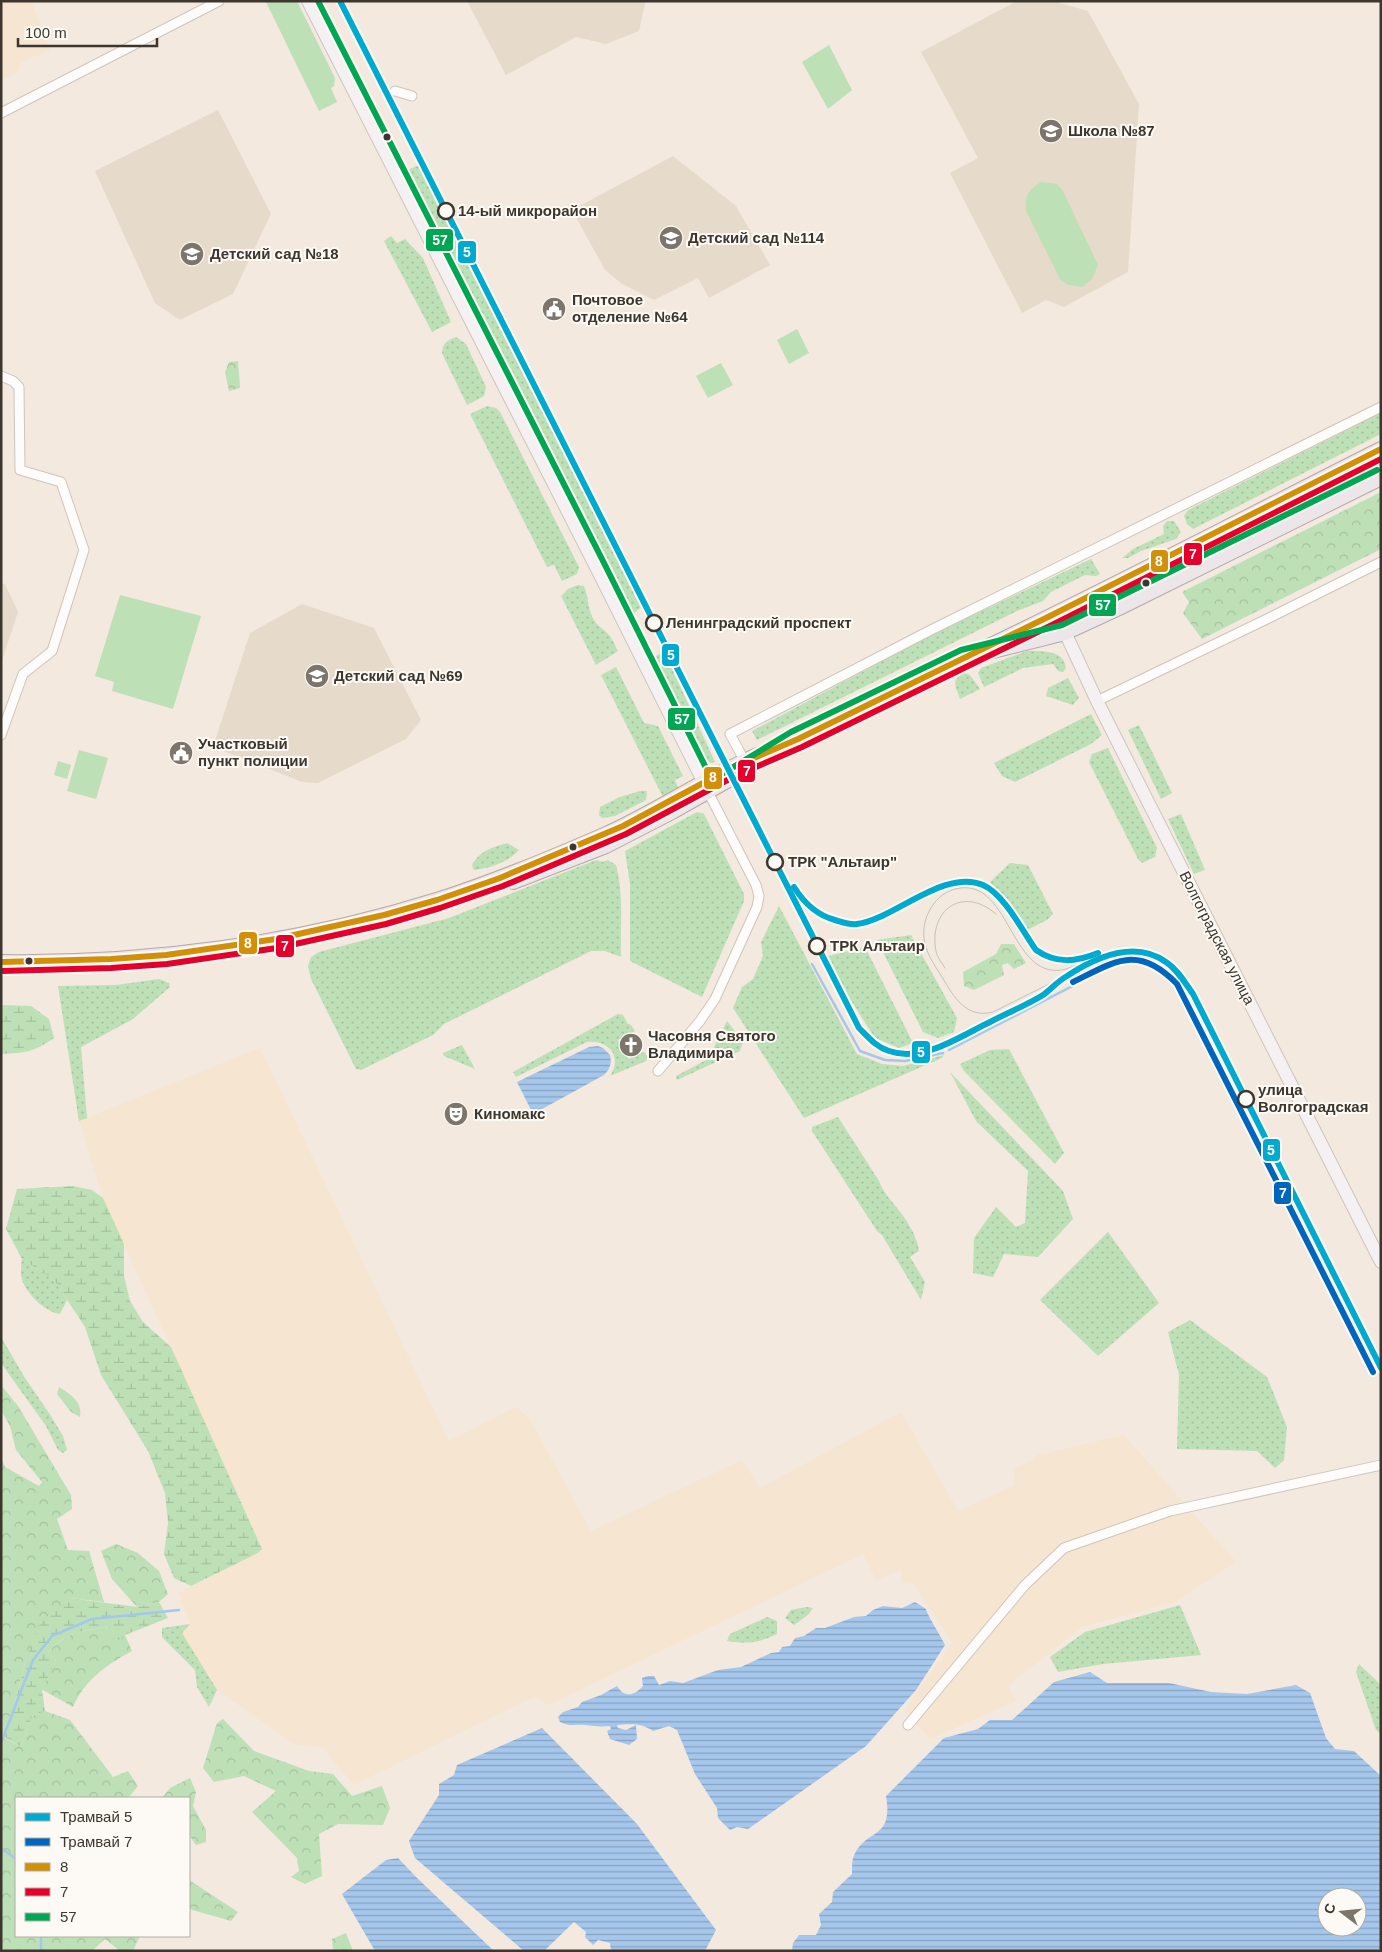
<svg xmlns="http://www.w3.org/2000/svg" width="1382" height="1952" font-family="Helvetica,sans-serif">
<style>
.built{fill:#f6e5d1}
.education{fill:#e6dacb}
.grass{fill:url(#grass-dots)}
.forest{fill:url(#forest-crowns)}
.wetland{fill:url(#wetland-marsh)}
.park{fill:#bee0b7}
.water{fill:url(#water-rules);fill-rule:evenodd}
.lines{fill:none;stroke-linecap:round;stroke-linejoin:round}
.stream{stroke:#a5c7ec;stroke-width:2.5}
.street-casing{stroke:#cdc5bd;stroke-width:11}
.secondary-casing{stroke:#cdc5bd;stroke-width:14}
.primary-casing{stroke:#b5a8ab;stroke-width:16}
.street{stroke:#fdfcfa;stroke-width:9}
.secondary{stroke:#f5f1f2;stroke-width:12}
.primary{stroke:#ece6e9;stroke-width:14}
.tram{stroke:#c4c2bf;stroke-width:1}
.bus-1-casing{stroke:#fdfaf5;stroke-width:10}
.bus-2-casing{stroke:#fdfaf5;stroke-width:10}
.bus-3-casing{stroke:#fdfaf5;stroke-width:10}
.bus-1{stroke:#d29009;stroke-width:6}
.bus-2{stroke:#e4002b;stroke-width:6}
.bus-3{stroke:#00a651;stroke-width:6}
.tram-1-casing{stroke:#fdfaf5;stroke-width:10}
.tram-2-casing{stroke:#fdfaf5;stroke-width:10}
.tram-1{stroke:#00a9ce;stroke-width:6}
.tram-2{stroke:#0065bd;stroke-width:6}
.bus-dot{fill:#3d362e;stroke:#fdfaf5;stroke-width:2}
.stop-dot{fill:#fdfaf5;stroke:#3d362e;stroke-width:2.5}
.labels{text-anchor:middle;stroke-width:4;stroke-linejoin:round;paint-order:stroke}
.poi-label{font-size:15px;font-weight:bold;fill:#3d362e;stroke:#fdfaf5;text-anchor:start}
.stop-label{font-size:15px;font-weight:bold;fill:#3d362e;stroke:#fdfaf5;text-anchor:start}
.street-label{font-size:15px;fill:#3d362e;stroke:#fdfaf5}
.line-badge{stroke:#fdfaf5;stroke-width:2}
.badge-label{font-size:14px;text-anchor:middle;font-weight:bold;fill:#fff}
</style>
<defs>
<pattern id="grass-dots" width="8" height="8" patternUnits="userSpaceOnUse" patternTransform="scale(1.25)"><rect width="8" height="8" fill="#bee0b7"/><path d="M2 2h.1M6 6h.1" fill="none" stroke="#a4c19e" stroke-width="1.8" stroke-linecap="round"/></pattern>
<pattern id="forest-crowns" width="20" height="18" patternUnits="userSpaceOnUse" patternTransform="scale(1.25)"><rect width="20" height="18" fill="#bee0b7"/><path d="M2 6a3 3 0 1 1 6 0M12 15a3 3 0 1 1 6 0" fill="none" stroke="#a4c19e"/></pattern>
<pattern id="wetland-marsh" width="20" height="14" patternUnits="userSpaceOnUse" patternTransform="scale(1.25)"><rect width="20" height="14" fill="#bee0b7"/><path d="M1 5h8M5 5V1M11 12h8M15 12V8" fill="none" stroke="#a4c19e"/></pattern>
<pattern id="water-rules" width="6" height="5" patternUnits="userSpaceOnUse" patternTransform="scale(1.25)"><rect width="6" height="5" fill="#a5c7ec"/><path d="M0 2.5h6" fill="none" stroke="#88a2c0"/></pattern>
</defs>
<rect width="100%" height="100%" fill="#f3e9de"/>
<g class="built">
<polygon points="1,1 31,1 50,50 21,62 16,74 1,80"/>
<polygon points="260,1048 449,1441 516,1407 529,1418 591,1531 742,1460 760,1488 901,1412 958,1511 1015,1485 1014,1468 1033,1461 1037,1455 1124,1435 1236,1562 1175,1602 1082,1627 1008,1686 1016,1701 930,1739 904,1711 952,1643 914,1584 902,1582 902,1570 876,1580 863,1554 548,1705 535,1696 354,1785 323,1748 294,1744 217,1690 182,1633 190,1624 179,1593 257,1553 262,1548 103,1198 79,1121"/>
</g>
<g class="education">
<polygon points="467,1 644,1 645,4 639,31 606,44 576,37 506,75"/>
<polygon points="1017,1 1053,1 1088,11 1139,104 1128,272 1064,307 1046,300 1022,313 950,173 978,158 921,52"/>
<polygon points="218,110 271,214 233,294 180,320 155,303 95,171"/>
<polygon points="673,156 736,206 770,265 709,298 698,278 654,300 622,284 605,270 572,210"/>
<polygon points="1,583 5,584 18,612 1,663"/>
<polygon points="302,604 374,628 421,720 406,739 318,783 302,782 213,747 250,633"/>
</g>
<g class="grass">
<polygon points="420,164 641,607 629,618 626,616 600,564 595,535 582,508 576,505 561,487 405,178 408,170"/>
<polygon points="391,236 397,243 405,239 423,258 451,322 432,332 384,241"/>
<path d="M456,337L466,344L486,387L484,396L467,405L442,353C443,343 446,341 456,337Z"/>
<polygon points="487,406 496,408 500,412 579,567 577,574 562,581 554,565 547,567 470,414"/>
<polygon points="1381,413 1381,434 1193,529 1187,524 1184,516 1188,510"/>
<polygon points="1381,458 1381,468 1112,604 1076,621 1072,619 1071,616 1074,613"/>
<polygon points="1167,521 1174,521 1181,532 1176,539 1141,551 1128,558 1122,558 1133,549 1164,534 1163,526"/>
<polygon points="1091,559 1100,574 1096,576 1085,575 1051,592 1043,601 1017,611 757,740 752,731 931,635"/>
<path d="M578,585L584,586C589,598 587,609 594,620C597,626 604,629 608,634C613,639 615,646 618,651L596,665L561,596L568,589Z"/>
<polygon points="664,651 715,762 708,763 702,757 697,757 650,660"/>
<path d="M1027,651C1036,651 1058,650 1063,660C1065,662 1065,665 1066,668L1063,672L1058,671L1053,664L1023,668L984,687L978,673L981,668Z"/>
<polygon points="616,667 644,723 658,726 683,776 675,780 680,792 665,801 601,675"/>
<polygon points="965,673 970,675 980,689 960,699 956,688 955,681 959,676"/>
<polygon points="1068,678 1079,698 1073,705 1046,696 1048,688"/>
<polygon points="1091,714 1102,735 1091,744 1015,782 1002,776 994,763"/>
<polygon points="1139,725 1172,793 1161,799 1128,730"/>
<polygon points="1108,748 1157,848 1155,857 1142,863 1138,859 1089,762 1092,754"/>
<polygon points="640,791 647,791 646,800 615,816 602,818 599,815 600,807 620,797"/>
<polygon points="697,812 704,814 744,894 744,901 702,997 630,961 630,884 625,851"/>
<polygon points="1181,814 1205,870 1194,874 1168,819"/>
<path d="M507,843L519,850C508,862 490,868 474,870L472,865C481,850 491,848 507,843Z"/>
<path d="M596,860L602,862L608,860L616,865C624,894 620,926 621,957L605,951H591L444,1024L433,1035L361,1070L356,1069L311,979L308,966L311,957L319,952L449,918Z"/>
<polygon points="1010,863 1028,865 1053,914 1047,920 1025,931 1002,896 990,882"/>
<polygon points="779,906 857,1054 882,1064 903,1066 944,1055 942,1058 804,1118 733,1008 742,987 753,979 763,956 761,942"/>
<polygon points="911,935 957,1018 954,1032 938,1038 923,1032 877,940"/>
<polygon points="865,947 913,1043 899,1048 875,1038 850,999 828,956"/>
<polygon points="159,979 169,983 170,987 133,1019 81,1047 87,1118 79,1121 58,986 116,985"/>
<path d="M618,1014L623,1015L628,1024L631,1025L635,1031L618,1040L628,1059L644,1052L648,1057L646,1061L610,1076C623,1056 609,1040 587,1042L516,1077L513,1072Z"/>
<polygon points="727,1021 743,1042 740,1051 677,1080 676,1076 708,1059"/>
<polygon points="462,1045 475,1069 444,1056 443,1053"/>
<polygon points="1009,1049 1064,1153 1055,1164 964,1071 960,1064 990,1050"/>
<polygon points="950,1072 1063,1191 1073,1219 1038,1257 1004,1254 993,1277 973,1273 974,1238 996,1207 1016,1227 1025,1223 1028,1171 976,1121"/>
<path d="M838,1117L879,1181C883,1192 890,1199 897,1208C907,1220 917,1236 919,1251L910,1257L925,1282L921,1300L882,1235L877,1231L812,1131V1127Z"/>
<polygon points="1108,1232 1159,1303 1098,1356 1040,1300"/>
<path d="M22,1259L54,1280L67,1300L60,1314C44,1312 23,1291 21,1275C21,1269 21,1264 22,1259Z"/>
<polygon points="1190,1320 1267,1377 1287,1427 1284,1460 1275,1468 1257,1451 1177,1449 1179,1375 1168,1332"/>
<polygon points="1,1337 25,1378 51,1416 63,1436 67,1450 63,1453 58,1450 46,1426 1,1363"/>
<polygon points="1180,1605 1201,1655 1103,1664 1058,1672 1050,1657 1085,1632"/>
<polygon points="806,1607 813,1608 808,1615 794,1625 785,1618 791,1610"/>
<path d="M767,1617L777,1621V1634C759,1643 746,1644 727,1641L730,1634Z"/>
<polygon points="190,1624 182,1633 217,1690 209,1707 197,1687 195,1670 162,1637 162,1628"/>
<polygon points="1359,1664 1381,1685 1381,1734 1376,1730 1356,1672"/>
</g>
<g class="forest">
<polygon points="238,361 240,388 229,391 225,372 229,362"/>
<polygon points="1381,492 1381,549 1202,639 1183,613 1189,602 1182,592"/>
<polygon points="1001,944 1014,944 1026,963 1014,969 1008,963 1002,965 1004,975 974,990 964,986 963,972 996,954"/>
<polygon points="1,1385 18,1406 71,1495 72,1509 57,1519 68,1550 89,1551 104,1602 69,1598 59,1609 25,1663 13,1709 1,1735 1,1457 5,1467 39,1486 42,1482 16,1450 10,1426 1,1410"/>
<path d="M59,1387C70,1394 83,1402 80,1417L71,1412L57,1394Z"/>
<polygon points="116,1544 138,1553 159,1571 168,1594 159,1602 137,1607 112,1579 101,1551"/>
<path d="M111,1627L116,1641L125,1635L132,1651C108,1664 84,1680 73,1707L41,1689L56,1660L48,1652C68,1631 83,1630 111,1627Z"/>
<polygon points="45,1711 70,1720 113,1777 128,1771 138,1786 128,1798 16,1798 16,1936 140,1936 133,1951 120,1951 105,1939 92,1951 1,1951 1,1736 21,1747 32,1716"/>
<polygon points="223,1719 254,1751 309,1771 333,1774 352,1796 382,1786 390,1808 383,1825 338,1824 319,1834 322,1876 305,1884 291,1877 299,1871 297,1858 252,1812 276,1791 244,1776 214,1782 203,1768 217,1723"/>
<polygon points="190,1778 196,1792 193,1806 206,1830 206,1842 196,1845 189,1835 189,1798 162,1798 170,1788"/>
<polygon points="189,1880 238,1912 231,1921 189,1909"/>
<polygon points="346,1933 353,1951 333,1951 332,1939"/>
</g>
<g class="wetland">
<path d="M1,1005L31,1006L49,1019L54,1038C34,1052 25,1053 1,1054Z"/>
<polygon points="73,1186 92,1190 103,1198 124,1244 124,1276 130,1301 143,1322 171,1347 262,1549 258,1553 191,1586 174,1578 164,1554 168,1523 165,1493 148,1451 101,1375 85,1327 54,1280 22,1259 6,1229 17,1189"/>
<path d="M69,1598L137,1607L159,1602L168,1618L125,1635L116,1642L111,1627C84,1630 67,1631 48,1652L56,1660L42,1689L45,1711L32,1716L21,1747L1,1735L13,1709L25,1663L38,1626Z"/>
</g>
<g class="park">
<polygon points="297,1 335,78 334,86 331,88 337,102 319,111 266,2"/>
<polygon points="829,45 852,90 828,109 802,62"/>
<path d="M1041,182L1057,184L1063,191L1098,265L1092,279L1082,287L1068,285L1060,279L1026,211C1024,197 1029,189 1041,182Z"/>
<polygon points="797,329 809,353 789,364 777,340"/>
<polygon points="721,363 733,385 708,398 696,376"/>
<polygon points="120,595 201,616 173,709 112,691 114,682 95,676"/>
<polygon points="79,750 108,758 96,799 67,791"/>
<polygon points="58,761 71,765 67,779 54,775"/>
</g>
<g class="water">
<path d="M598,1046L603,1048L610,1055C612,1063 610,1069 604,1075L533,1114L517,1082L589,1047Z"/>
<path d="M915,1602L926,1609C926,1613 942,1638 945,1645L916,1690L866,1746L748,1829L737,1827L730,1830L718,1818L717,1808L695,1774L677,1730L669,1726L653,1731C641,1723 632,1724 617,1725L618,1728L626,1730L636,1725L637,1739L629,1745L610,1739L607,1731L611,1729L610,1726C600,1727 594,1726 585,1725C574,1724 571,1727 560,1722L558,1717L563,1712L578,1707L582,1702L601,1695L617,1686C625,1699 635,1695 643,1686L642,1678L648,1676H654L659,1685L670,1681L683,1683L718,1670L741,1667L771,1653L779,1652L782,1647L790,1646L795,1638L804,1636L816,1628H825L854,1617L866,1616L873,1610L883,1606L902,1608Z"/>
<path d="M1090,1672L1107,1683H1169L1211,1692L1247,1694L1296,1685L1310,1693L1326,1738L1335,1749L1354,1751L1381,1776V1951H792L793,1943L799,1935H816L821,1925L819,1914L832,1902L833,1892L852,1874C852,1869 852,1862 853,1858C864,1827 894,1842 886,1796L944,1738L978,1729L990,1720H1012L1054,1682ZM1327,1897H1357V1927H1327Z"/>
<polygon points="542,1728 637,1824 716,1930 705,1951 611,1951 610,1943 598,1940 593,1945 585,1937 586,1932 574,1922 544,1951 524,1951 415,1858 409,1841 439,1795 439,1784 454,1775 457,1765"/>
<polygon points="398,1858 417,1878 494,1951 375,1951 342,1894 386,1860"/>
</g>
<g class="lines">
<g class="stream">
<polyline points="812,964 860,1051 885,1060 905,1061 943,1053"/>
<polyline points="949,1050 1084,980"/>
<polyline points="1,1743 33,1660 52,1636 92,1619 179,1610"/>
<polyline points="1,1848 16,1859"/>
<polyline points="41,1951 41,1936"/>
</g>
<g class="street-casing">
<g id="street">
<polyline points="395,91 412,96"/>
<polyline points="1,113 219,1"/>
<polyline points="1,376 13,381 19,387 20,470 61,482 84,550 52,651 23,674 1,735"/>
<polyline points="1097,701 1269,618 1381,562"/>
<polyline points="749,769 730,734 929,631 1381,407"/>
<polyline points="658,1071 700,1021 715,999 757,907 759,896 756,885 706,788"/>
<polyline points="908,1725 1025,1585 1064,1548 1170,1511 1381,1465"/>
</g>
</g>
<g class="secondary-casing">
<g id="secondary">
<polyline points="308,1 596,567 704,783"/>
<polyline points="1056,613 1097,701 1381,1262"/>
</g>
</g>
<g class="primary-casing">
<g id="primary">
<polyline points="993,651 1065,633 1119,608 1381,478"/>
<polyline points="513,882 606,846 672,812 741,773"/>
<path d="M1,962C147,964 297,944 437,900C493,882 549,859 604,835C654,813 700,781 749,759C765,751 782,746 798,739C845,717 892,692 939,670C1088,600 1234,523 1381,449"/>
</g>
</g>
<use href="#street" class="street"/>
<use href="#secondary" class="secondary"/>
<use href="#primary" class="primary"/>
<g class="tram">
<path d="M945,968C942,963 937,957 936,951C928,910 963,885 996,914"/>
<path d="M1069,974L993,1012C966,1019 954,997 942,977C936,967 929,958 926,947C918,924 932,895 955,889C1010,875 1009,978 1062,970C1072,968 1081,962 1090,957"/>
</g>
<g class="bus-1-casing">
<polyline id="bus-1" points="1,962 111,959 166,955 276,939 384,915 437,900 500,878 623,826 731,768 798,739 1050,616 1381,449"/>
</g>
<g class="bus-2-casing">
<polyline id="bus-2" points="1,971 111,968 167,964 277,948 386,924 440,908 503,886 626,834 735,776 802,747 1054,624 1381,459"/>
</g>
<g class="bus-3-casing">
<polyline id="bus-3" points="318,1 604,563 712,780 791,732 961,650 1062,625 1377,470"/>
</g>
<use href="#bus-1" class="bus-1"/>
<use href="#bus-2" class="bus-2"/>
<use href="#bus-3" class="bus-3"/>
<g class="tram-1-casing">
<g id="tram-1">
<path d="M340,1L859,1028C868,1037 876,1047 889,1051C924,1063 962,1035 992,1021C1009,1012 1027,1005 1043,995C1051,989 1058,981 1067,976C1096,957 1135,940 1166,962C1178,970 1185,983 1193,994L1381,1368"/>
<path d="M794,887C804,903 816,915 835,920C842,922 850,925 857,924C893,920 944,868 983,885C1004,894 1023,932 1036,950C1056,964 1076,962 1098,953"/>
</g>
</g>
<g class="tram-2-casing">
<path id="tram-2" d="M1073,982C1116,961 1138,944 1177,984L1373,1372"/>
</g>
<use href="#tram-1" class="tram-1"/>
<use href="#tram-2" class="tram-2"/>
</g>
<defs>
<g id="school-disc" transform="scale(1.25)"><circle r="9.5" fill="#7d756c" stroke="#fdfaf5"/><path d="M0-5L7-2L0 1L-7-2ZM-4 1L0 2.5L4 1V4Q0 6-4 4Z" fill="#fff"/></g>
<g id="civic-disc" transform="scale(1.25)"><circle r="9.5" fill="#7d756c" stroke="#fdfaf5"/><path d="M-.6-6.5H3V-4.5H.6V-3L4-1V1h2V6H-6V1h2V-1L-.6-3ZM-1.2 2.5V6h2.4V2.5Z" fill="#fff"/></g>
<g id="church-disc" transform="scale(1.25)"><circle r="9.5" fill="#7d756c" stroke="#fdfaf5"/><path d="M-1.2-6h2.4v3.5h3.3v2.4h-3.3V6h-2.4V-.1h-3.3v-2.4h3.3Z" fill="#fff"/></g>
<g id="theatre-disc" transform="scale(1.25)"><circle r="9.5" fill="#7d756c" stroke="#fdfaf5"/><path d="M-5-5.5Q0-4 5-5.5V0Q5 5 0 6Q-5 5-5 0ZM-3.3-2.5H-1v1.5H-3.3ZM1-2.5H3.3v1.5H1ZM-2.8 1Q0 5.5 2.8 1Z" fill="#fff"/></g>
</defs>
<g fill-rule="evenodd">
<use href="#school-disc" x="1051" y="131"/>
<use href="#school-disc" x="671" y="238"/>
<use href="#school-disc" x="192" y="254"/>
<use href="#civic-disc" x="554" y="309"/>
<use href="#school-disc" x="317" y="676"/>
<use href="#civic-disc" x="181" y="753"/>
<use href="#church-disc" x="631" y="1045"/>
<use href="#theatre-disc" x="456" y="1114"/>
</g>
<g class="bus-dot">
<circle cx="387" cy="137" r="4.5"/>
<circle cx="1146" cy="583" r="4.5"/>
<circle cx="573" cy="847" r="4.5"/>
<circle cx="29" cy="961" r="4.5"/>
</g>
<g class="stop-dot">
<circle cx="446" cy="211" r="8"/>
<circle cx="654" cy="623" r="8"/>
<circle cx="775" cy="862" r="8"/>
<circle cx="817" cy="946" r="8"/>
<circle cx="1246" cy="1099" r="8"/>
</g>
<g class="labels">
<g class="poi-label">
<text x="1068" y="136">Школа №87</text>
<text x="688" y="243">Детский сад №114</text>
<text x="210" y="259">Детский сад №18</text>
<text x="572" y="305">Почтовое<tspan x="572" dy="17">отделение №64</tspan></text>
<text x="334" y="681">Детский сад №69</text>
<text x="198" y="749">Участковый<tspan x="198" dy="17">пункт полиции</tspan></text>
<text x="648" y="1041">Часовня Святого<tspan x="648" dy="17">Владимира</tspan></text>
<text x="474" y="1119">Киномакс</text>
</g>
<g class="stop-label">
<text x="458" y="216">14-ый микрорайон</text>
<text x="666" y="628">Ленинградский проспект</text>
<text x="788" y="867">ТРК "Альтаир"</text>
<text x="830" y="951">ТРК Альтаир</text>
<text x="1258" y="1095">улица<tspan x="1258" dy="17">Волгоградская</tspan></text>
</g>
<g class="street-label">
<text transform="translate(1217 938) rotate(63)" y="5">Волгоградская улица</text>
</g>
</g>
<g class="line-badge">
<rect x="425" y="228" width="29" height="24" rx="5" fill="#00a651"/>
<rect x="457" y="240" width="20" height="24" rx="5" fill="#00a9ce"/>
<rect x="1183" y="542" width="20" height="24" rx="5" fill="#e4002b"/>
<rect x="1150" y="549" width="19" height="24" rx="5" fill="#d29009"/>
<rect x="1088" y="593" width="29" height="24" rx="5" fill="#00a651"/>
<rect x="661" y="643" width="19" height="24" rx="5" fill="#00a9ce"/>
<rect x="667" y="707" width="29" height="24" rx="5" fill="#00a651"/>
<rect x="737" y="759" width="19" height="24" rx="5" fill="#e4002b"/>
<rect x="703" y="766" width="20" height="24" rx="5" fill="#d29009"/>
<rect x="238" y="931" width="20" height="24" rx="5" fill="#d29009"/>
<rect x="275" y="934" width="20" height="24" rx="5" fill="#e4002b"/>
<rect x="911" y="1040" width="20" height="24" rx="5" fill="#00a9ce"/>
<rect x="1262" y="1138" width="19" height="24" rx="5" fill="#00a9ce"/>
<rect x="1273" y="1181" width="19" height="24" rx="5" fill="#0065bd"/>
</g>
<g class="badge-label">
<text x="440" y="245">57</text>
<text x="467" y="257">5</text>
<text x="1193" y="559">7</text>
<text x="1159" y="566">8</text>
<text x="1103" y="610">57</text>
<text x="671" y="660">5</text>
<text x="682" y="724">57</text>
<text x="747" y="776">7</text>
<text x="713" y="782">8</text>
<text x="248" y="948">8</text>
<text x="285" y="951">7</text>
<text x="921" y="1057">5</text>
<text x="1271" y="1155">5</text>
<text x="1283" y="1198">7</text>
</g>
<rect width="1382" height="1952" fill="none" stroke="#3d362e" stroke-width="5"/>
<rect x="15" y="1797" width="175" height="140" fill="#fdfaf5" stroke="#b0aca5"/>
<rect x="25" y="1813" width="25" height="8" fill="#00a9ce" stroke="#b0aca5"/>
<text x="60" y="1822" font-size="15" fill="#3d362e">Трамвай 5</text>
<rect x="25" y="1838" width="25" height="8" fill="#0065bd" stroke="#b0aca5"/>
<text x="60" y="1847" font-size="15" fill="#3d362e">Трамвай 7</text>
<rect x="25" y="1863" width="25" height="8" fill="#d29009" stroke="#b0aca5"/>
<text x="60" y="1872" font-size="15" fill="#3d362e">8</text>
<rect x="25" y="1888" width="25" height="8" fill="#e4002b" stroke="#b0aca5"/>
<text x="60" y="1897" font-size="15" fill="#3d362e">7</text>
<rect x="25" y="1913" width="25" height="8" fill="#00a651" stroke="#b0aca5"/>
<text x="60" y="1922" font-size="15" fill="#3d362e">57</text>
<g transform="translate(1342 1912) rotate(286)"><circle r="24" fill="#fdfaf5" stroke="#b0aca5"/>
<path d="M0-4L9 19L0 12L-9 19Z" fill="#7d756c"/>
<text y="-8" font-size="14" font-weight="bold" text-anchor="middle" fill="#3d362e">С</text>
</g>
<path d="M18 38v8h139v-8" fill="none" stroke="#3d362e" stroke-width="2.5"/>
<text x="25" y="38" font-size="15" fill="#3d362e" stroke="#fdfaf5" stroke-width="4" paint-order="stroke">100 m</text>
</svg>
